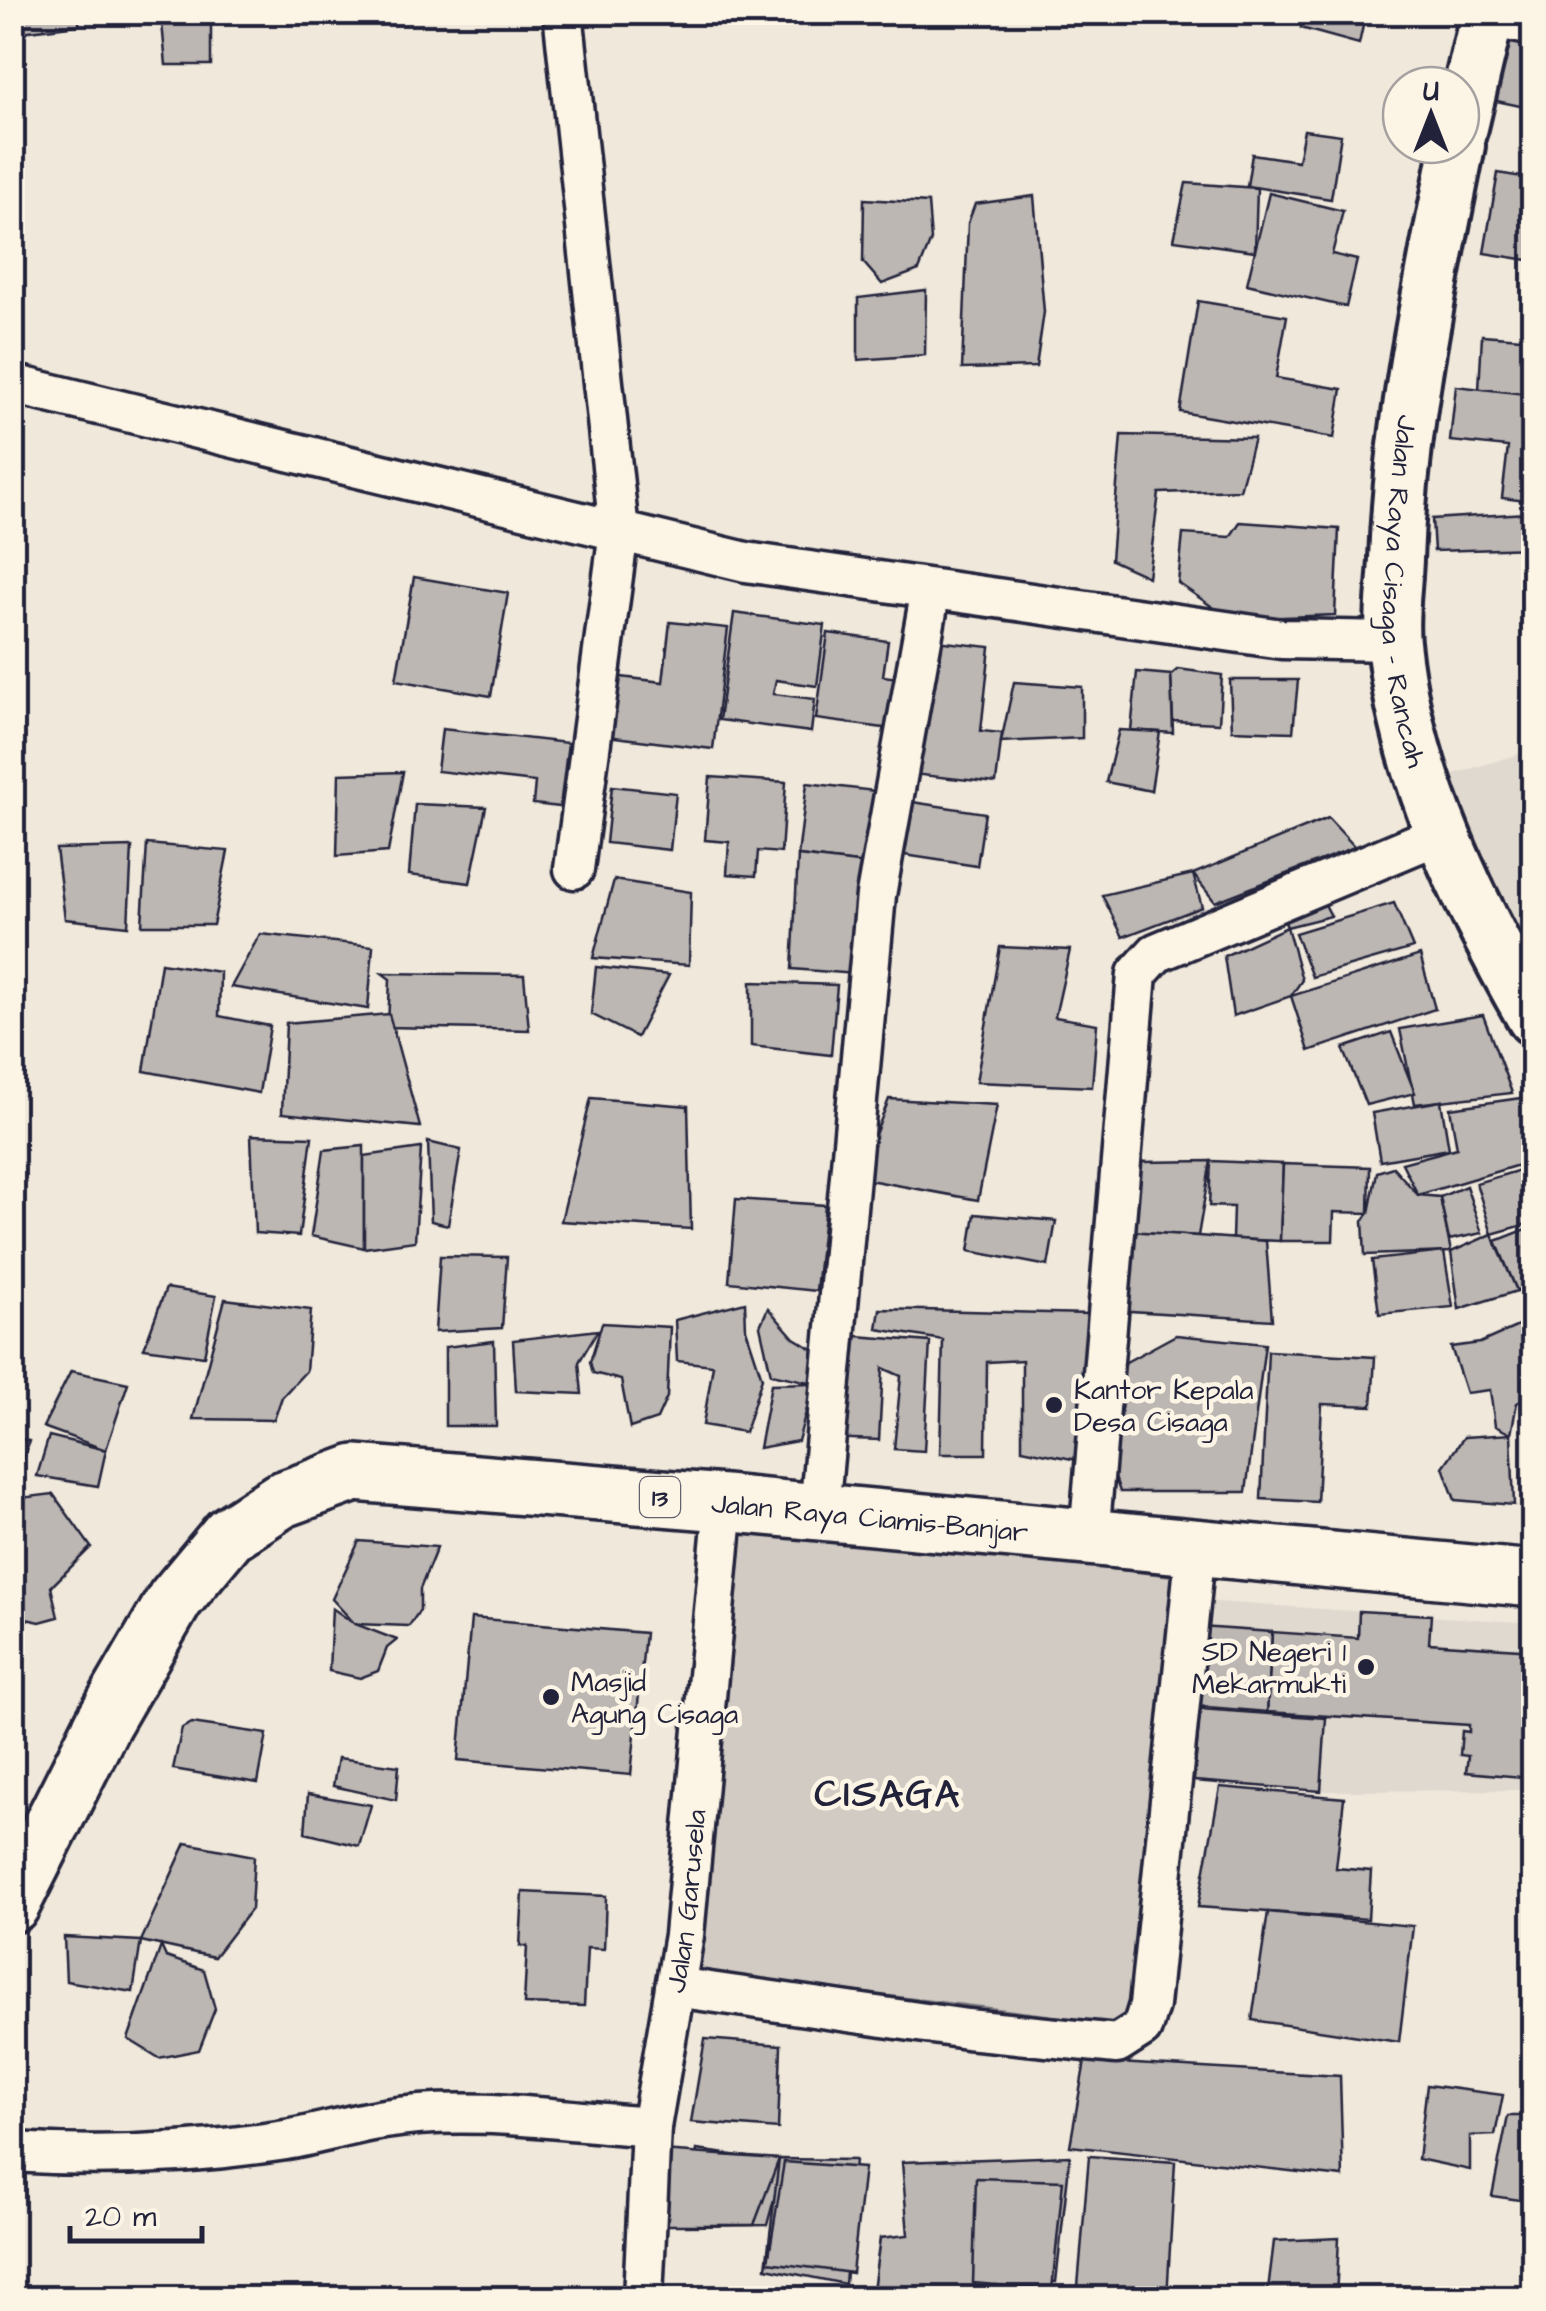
<svg xmlns="http://www.w3.org/2000/svg" width="1546" height="2311" font-family="'Architects Daughter',sans-serif">
<style>
.built{fill:#e0d9cf}
.green{fill:#d1cbc3;stroke:#7a767f;stroke-width:2.5}
.building{fill:#bcb7b3;stroke:#22223b;stroke-width:2.5}
.lines{fill:none;stroke-linecap:round;stroke-linejoin:round}
.street-casing{stroke:#22223b;stroke-width:45}
.secondary-casing{stroke:#22223b;stroke-width:60}
.highway-casing{stroke:#22223b;stroke-width:62}
.street{stroke:#fcf5e5;stroke-width:38}
.secondary{stroke:#fcf5e5;stroke-width:52}
.highway{stroke:#fcf5e5;stroke-width:55}
.poi-dot{fill:#22223b;stroke:#fcf5e5;stroke-width:4}
.labels{text-anchor:middle;stroke-width:9;stroke-linejoin:round;paint-order:stroke}
.shield{fill:#fcf5e5;stroke:#63616e;stroke-width:2.5}
.shield-label{font-size:25px;font-weight:bold;fill:#22223b}
.street-label{font-size:28px;fill:#22223b;stroke:#fcf5e5}
.poi-label{font-size:28px;fill:#22223b;stroke:#fcf5e5;text-anchor:start}
.district-label{font-size:38px;font-weight:bold;letter-spacing:2.5px;fill:#22223b;stroke:#fcf5e5}
</style>
<rect width="100%" height="100%" fill="#efe8db"/>
<filter id="ink" filterUnits="userSpaceOnUse"><feTurbulence type="fractalNoise" baseFrequency=".01" numOctaves="2"/><feDisplacementMap in="SourceGraphic" scale="20" xChannelSelector="R" yChannelSelector="G"/><feConvolveMatrix kernelMatrix="1 2 1 2 8 2 1 2 1" color-interpolation-filters="sRGB"/></filter>
<g filter="url(#ink)">
<g class="built">
<polygon points="1533,750 1533,980 1440,778"/>
<polygon points="1202,1601 1533,1623 1533,1790 1321,1791 1326,1718 1195,1709"/>
</g>
<polygon class="green" points="738,1527 1183,1577 1127,2025 700,1973"/>
<g class="building">
<polygon points="12,12 80,12 79,25 12,33"/>
<polygon points="161,12 211,16 211,65 166,65"/>
<polygon points="1303,12 1366,12 1359,44 1301,28"/>
<polygon points="1506,39 1534,45 1534,109 1492,100"/>
<polygon points="1304,130 1341,135 1331,199 1247,186 1252,154 1298,161"/>
<polygon points="1498,173 1534,179 1534,261 1484,253"/>
<polygon points="1186,183 1257,188 1255,251 1174,240"/>
<polygon points="1269,193 1343,211 1332,254 1357,260 1346,307 1247,284"/>
<polygon points="1034,196 1044,312 1036,367 962,369 968,223 975,204"/>
<polygon points="864,199 928,203 931,240 919,270 882,284 863,262"/>
<polygon points="926,290 925,355 858,360 858,298"/>
<polygon points="1198,301 1287,316 1276,378 1342,389 1334,438 1180,412"/>
<polygon points="1482,335 1534,339 1534,394 1479,390"/>
<polygon points="1456,386 1534,395 1534,502 1502,498 1508,447 1450,441"/>
<polygon points="1121,435 1254,438 1240,490 1159,493 1148,577 1111,560"/>
<polygon points="1526,513 1533,548 1434,551 1432,519"/>
<polygon points="1240,522 1339,529 1335,615 1230,619 1178,583 1183,534 1230,537"/>
<polygon points="414,577 508,593 491,696 396,680"/>
<polygon points="734,613 825,625 817,686 776,680 773,694 815,699 811,732 719,720"/>
<polygon points="670,622 728,628 713,749 598,735 604,675 663,682"/>
<polygon points="828,633 888,641 883,676 906,679 899,730 816,719"/>
<polygon points="936,641 990,647 981,731 1002,733 996,783 902,773 907,728 926,730"/>
<polygon points="1178,669 1222,675 1219,723 1173,721 1171,675"/>
<polygon points="1137,672 1171,675 1173,733 1131,730"/>
<polygon points="1230,680 1298,680 1293,732 1232,730"/>
<polygon points="1014,682 1082,687 1082,738 1001,742"/>
<polygon points="442,729 568,743 560,807 533,804 535,782 437,771"/>
<polygon points="1119,730 1160,732 1151,791 1106,782"/>
<polygon points="403,772 388,852 337,856 339,774"/>
<polygon points="710,777 786,782 781,853 758,851 756,876 727,874 729,842 705,840"/>
<polygon points="807,783 875,791 866,864 798,856"/>
<polygon points="612,786 676,793 670,850 606,843"/>
<polygon points="899,800 985,813 977,866 891,853"/>
<polygon points="415,804 486,807 470,883 409,875"/>
<polygon points="1328,818 1355,847 1215,902 1193,874"/>
<polygon points="147,844 228,851 213,925 142,925"/>
<polygon points="132,847 128,926 65,919 56,849"/>
<polygon points="798,856 866,864 856,974 792,969"/>
<polygon points="1193,874 1202,907 1123,937 1102,895"/>
<polygon points="614,880 691,892 689,965 593,958"/>
<polygon points="1320,895 1331,916 1287,927 1279,907"/>
<polygon points="1394,903 1413,948 1312,977 1295,933"/>
<polygon points="1287,927 1302,980 1291,996 1233,1016 1224,956"/>
<polygon points="260,934 373,946 368,1009 231,987"/>
<polygon points="1000,947 1070,950 1055,1017 1097,1024 1092,1087 976,1082"/>
<polygon points="1420,955 1435,1009 1309,1051 1291,996"/>
<polygon points="161,963 220,972 219,1016 270,1026 259,1093 144,1071"/>
<polygon points="596,967 669,975 637,1037 591,1014"/>
<polygon points="382,973 524,975 529,1030 388,1027 390,979"/>
<polygon points="751,982 837,985 831,1055 751,1046"/>
<polygon points="389,1014 420,1127 282,1113 286,1023"/>
<polygon points="1483,1015 1512,1093 1415,1104 1400,1029"/>
<polygon points="1391,1032 1415,1093 1366,1105 1343,1048"/>
<polygon points="591,1098 688,1106 691,1229 561,1221"/>
<polygon points="1521,1098 1532,1161 1418,1195 1402,1163 1457,1148 1450,1108"/>
<polygon points="889,1099 997,1105 978,1200 858,1178"/>
<polygon points="1441,1101 1449,1149 1380,1161 1372,1113"/>
<polygon points="251,1135 312,1137 299,1236 255,1233"/>
<polygon points="428,1142 461,1150 448,1225 431,1221"/>
<polygon points="364,1146 364,1248 311,1236 324,1150"/>
<polygon points="421,1148 415,1241 364,1248 364,1156"/>
<polygon points="1211,1161 1283,1164 1280,1241 1232,1239 1233,1207 1209,1206"/>
<polygon points="1211,1161 1198,1236 1129,1231 1140,1162"/>
<polygon points="1283,1164 1370,1167 1369,1213 1334,1212 1333,1241 1280,1241"/>
<polygon points="1534,1166 1534,1222 1492,1234 1476,1183"/>
<polygon points="1393,1167 1418,1195 1440,1197 1451,1252 1365,1255 1363,1221 1369,1213 1377,1172"/>
<polygon points="1466,1186 1482,1233 1449,1240 1440,1197"/>
<polygon points="736,1199 825,1205 816,1291 729,1282"/>
<polygon points="975,1214 1056,1221 1048,1266 969,1251"/>
<polygon points="1534,1226 1534,1285 1517,1291 1496,1241"/>
<polygon points="1129,1231 1266,1241 1272,1320 1115,1310"/>
<polygon points="1492,1234 1517,1291 1459,1309 1451,1252"/>
<polygon points="1444,1252 1453,1307 1379,1314 1372,1260"/>
<polygon points="440,1256 507,1257 502,1328 435,1332"/>
<polygon points="166,1288 216,1296 204,1356 144,1348"/>
<polygon points="225,1299 311,1310 306,1371 282,1397 274,1420 193,1419"/>
<polygon points="745,1302 746,1329 762,1378 745,1432 703,1425 713,1365 677,1361 675,1320"/>
<polygon points="768,1308 794,1338 814,1350 814,1383 771,1374 760,1326"/>
<polygon points="880,1309 1090,1314 1082,1461 1022,1449 1022,1360 987,1362 986,1454 940,1454 943,1340 877,1329"/>
<polygon points="1534,1319 1534,1394 1517,1403 1511,1434 1495,1426 1490,1390 1466,1393 1451,1347 1480,1343"/>
<polygon points="602,1323 670,1327 667,1397 657,1419 630,1428 621,1380 593,1373 590,1362"/>
<polygon points="598,1330 579,1362 582,1394 516,1391 513,1340"/>
<polygon points="844,1335 930,1342 924,1451 894,1449 901,1376 883,1368 879,1440 826,1438"/>
<polygon points="1176,1335 1265,1344 1246,1492 1120,1492 1100,1434 1126,1362"/>
<polygon points="494,1341 496,1426 445,1426 445,1347"/>
<polygon points="1268,1351 1375,1357 1372,1406 1322,1404 1317,1502 1261,1499"/>
<polygon points="71,1371 128,1383 106,1450 43,1427"/>
<polygon points="814,1383 798,1441 759,1448 771,1384"/>
<polygon points="1511,1434 1514,1505 1455,1500 1443,1467 1464,1437"/>
<polygon points="12,1436 29,1441 17,1476 12,1475"/>
<polygon points="49,1436 106,1450 98,1486 37,1476"/>
<polygon points="53,1494 91,1547 51,1587 58,1617 40,1622 12,1616 12,1499"/>
<polygon points="359,1541 437,1547 420,1589 420,1610 409,1626 355,1624 332,1599"/>
<polygon points="332,1608 355,1624 397,1640 387,1648 378,1671 360,1678 329,1671"/>
<polygon points="1359,1611 1431,1615 1429,1643 1534,1650 1533,1778 1466,1772 1468,1756 1460,1755 1462,1731 1469,1732 1469,1725 1267,1712 1272,1632 1358,1638"/>
<polygon points="471,1618 645,1633 631,1775 458,1760"/>
<polygon points="1200,1627 1272,1632 1267,1712 1195,1706"/>
<polygon points="1200,1709 1326,1718 1321,1791 1194,1781"/>
<polygon points="192,1723 267,1734 258,1783 173,1769 182,1728"/>
<polygon points="338,1758 399,1766 396,1800 333,1786"/>
<polygon points="1220,1787 1344,1798 1336,1868 1371,1871 1368,1919 1198,1907"/>
<polygon points="308,1794 371,1805 359,1846 305,1833"/>
<polygon points="186,1843 254,1856 251,1909 214,1957 141,1941"/>
<polygon points="523,1892 606,1896 604,1949 587,1948 584,2006 524,2004 527,1946 520,1946"/>
<polygon points="1268,1912 1413,1926 1399,2042 1252,2020"/>
<polygon points="64,1937 141,1941 133,1992 66,1981"/>
<polygon points="161,1946 166,1957 204,1970 215,2009 199,2050 159,2058 128,2039"/>
<polygon points="705,2039 781,2045 778,2129 691,2122"/>
<polygon points="1085,2061 1340,2076 1343,2177 1070,2146"/>
<polygon points="1427,2085 1503,2095 1495,2135 1470,2136 1470,2170 1418,2159"/>
<polygon points="1508,2116 1534,2116 1534,2202 1492,2196"/>
<polygon points="697,2150 784,2162 767,2225 686,2226"/>
<polygon points="661,2151 779,2159 754,2225 651,2225"/>
<polygon points="1070,2156 1056,2282 981,2273 967,2298 872,2298 880,2238 908,2235 902,2162"/>
<polygon points="1089,2156 1175,2162 1167,2298 1077,2298"/>
<polygon points="779,2159 855,2160 845,2284 766,2268"/>
<polygon points="784,2162 864,2168 852,2273 768,2262"/>
<polygon points="976,2178 1063,2181 1052,2290 973,2283"/>
<polygon points="1339,2238 1336,2298 1267,2298 1274,2241"/>
</g>
<g class="lines">
<g class="street-casing">
<g id="street">
<polyline points="563,12 619,531 574,869"/>
<polyline points="1487,17 1534,26"/>
<polyline points="12,384 746,562 1282,639 1393,641"/>
<polyline points="819,1511 876,895 931,589"/>
<polyline points="1089,1537 1137,974 1156,953 1440,834"/>
<polyline points="675,1987 967,2029 1117,2044 1142,2028 1149,2005 1196,1547"/>
<path d="M12,2152C101,2158 192,2154 279,2141C315,2136 349,2124 384,2119C470,2105 564,2121 651,2127"/>
<path id="s1" d="M643,2298L651,2127L684,1935L724,1503"/>
</g>
</g>
<g class="secondary-casing">
<g id="secondary">
<polyline points="1461,127 1488,12"/>
<path id="s2" d="M1458,145C1431,282 1401,419 1396,559C1395,586 1390,616 1393,643C1407,778 1468,902 1534,1018"/>
</g>
</g>
<g class="highway-casing">
<g id="highway">
<path id="s3" d="M12,1904L103,1723L175,1599L229,1534L281,1500L355,1473L724,1503L1534,1579"/>
</g>
</g>
<use href="#street" class="street"/>
<use href="#secondary" class="secondary"/>
<use href="#highway" class="highway"/>
</g>
</g>
<g class="poi-dot">
<circle cx="1054" cy="1405" r="10"/>
<circle cx="1366" cy="1667" r="10"/>
<circle cx="551" cy="1697" r="10"/>
</g>
<g class="labels">
<rect class="shield" x="640" y="1477" width="40" height="40" rx="8"/>
<g class="shield-label">
<text x="660" y="1506">13</text>
</g>
<g class="street-label">
<text dy="10" stroke="none"><textPath href="#s2" startOffset="452">Jalan Raya Cisaga – Rancah</textPath></text>
<text dy="10" stroke="none"><textPath href="#s3" startOffset="1088">Jalan Raya Ciamis-Banjar</textPath></text>
<text dy="10" stroke="none"><textPath href="#s1" startOffset="400">Jalan Garusela</textPath></text>
</g>
<g class="poi-label">
<text x="1074" y="1399">Kantor Kepala<tspan x="1074" dy="32">Desa Cisaga</tspan></text>
<text x="1346" y="1661" text-anchor="end">SD Negeri 1<tspan x="1346" dy="32">Mekarmukti</tspan></text>
<text x="571" y="1691">Masjid<tspan x="571" dy="32">Agung Cisaga</tspan></text>
</g>
<g class="district-label">
<text x="888" y="1806">CISAGA</text>
</g>
</g>
<rect width="1546" height="2311" fill="none" stroke="#fcf5e5" stroke-width="50"/>
<rect x="25" y="25" width="1496" height="2261" fill="none" stroke="#22223b" stroke-width="4" filter="url(#ink)"/>
<g transform="translate(1431 115)"><circle r="48" fill="#fcf5e5" stroke="#a5a1a1" stroke-width="2.5"/>
<path d="M0-8L18 38L0 25L-18 38Z" fill="#22223b"/>
<text y="-15" font-size="28" font-weight="bold" text-anchor="middle" fill="#22223b">U</text>
</g>
<path d="M70 2226v15h132v-15" fill="none" stroke="#22223b" stroke-width="5"/>
<text x="85" y="2226" font-size="30" fill="#22223b" stroke="#fcf5e5" stroke-width="8" paint-order="stroke">20 m</text>
</svg>
